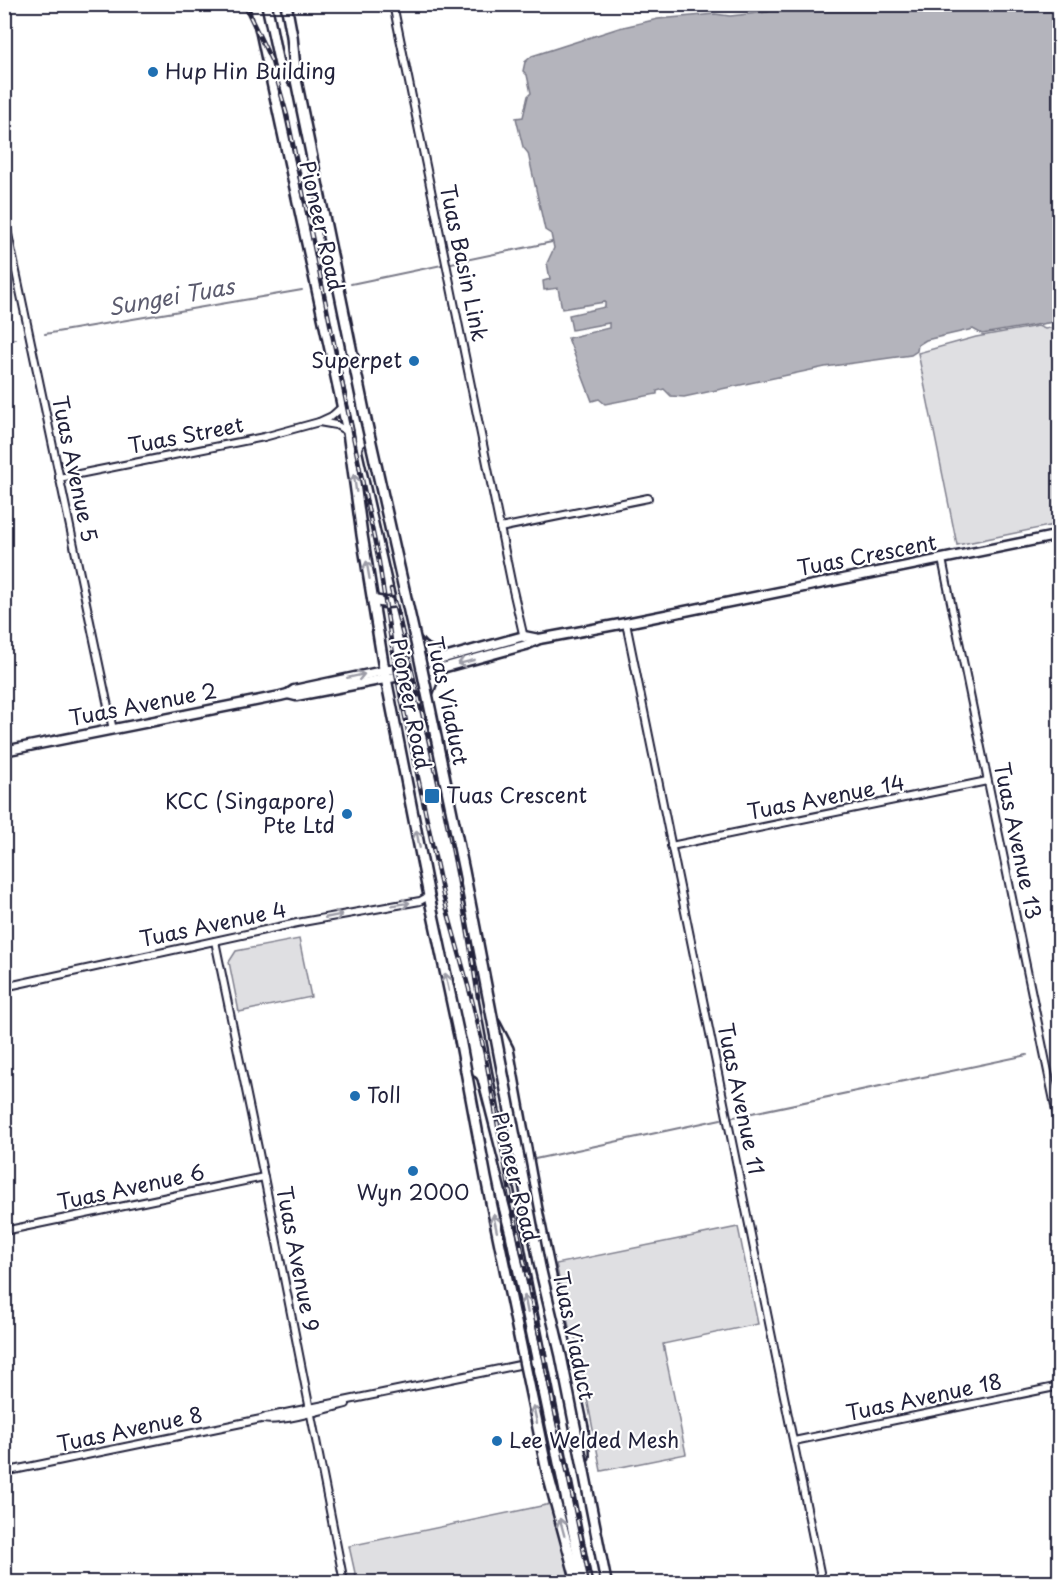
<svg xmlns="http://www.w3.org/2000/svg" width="1064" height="1587" font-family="'Playpen Sans',sans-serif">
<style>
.green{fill:#dfdfe2;stroke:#80808e;stroke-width:1.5}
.water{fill:#b4b4bc;stroke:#7a7a88;stroke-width:1.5}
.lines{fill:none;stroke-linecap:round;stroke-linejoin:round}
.stream{stroke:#7a7a88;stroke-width:2}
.street-casing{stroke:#22223b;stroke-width:10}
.secondary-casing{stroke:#22223b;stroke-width:13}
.primary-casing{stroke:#22223b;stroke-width:14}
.street{stroke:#fff;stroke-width:6}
.secondary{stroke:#fff;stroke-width:8}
.primary{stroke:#fff;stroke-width:9}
.rail-casing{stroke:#22223b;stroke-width:4.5}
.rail{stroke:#fff;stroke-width:2;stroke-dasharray:7;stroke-linecap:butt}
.primary-bridge-casing{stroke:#22223b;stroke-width:14;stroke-linecap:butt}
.primary-bridge{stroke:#fff;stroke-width:9}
.oneway{stroke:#9c9ca7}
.poi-dot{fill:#1f6fb2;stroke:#fff;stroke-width:2}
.labels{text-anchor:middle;stroke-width:4.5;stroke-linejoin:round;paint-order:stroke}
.poi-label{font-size:21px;fill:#22223b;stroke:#fff;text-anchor:start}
.street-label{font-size:21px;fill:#22223b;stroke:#fff}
.water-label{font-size:22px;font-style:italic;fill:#5c5c6f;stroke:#fff}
</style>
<rect width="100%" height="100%" fill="#fff"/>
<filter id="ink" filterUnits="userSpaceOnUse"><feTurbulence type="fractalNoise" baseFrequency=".0167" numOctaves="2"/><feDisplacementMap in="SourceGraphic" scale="12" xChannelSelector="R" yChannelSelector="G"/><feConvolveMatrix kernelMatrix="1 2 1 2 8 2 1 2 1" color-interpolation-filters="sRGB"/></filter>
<g filter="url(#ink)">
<g class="green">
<polygon points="1038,326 1045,329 1059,326 1059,524 957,545 918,353 976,337"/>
<polygon points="299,939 311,997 239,1012 229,962 236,951"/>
<polygon points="738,1227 758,1324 663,1344 686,1454 601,1471 574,1331 570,1332 556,1264"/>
<polygon points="551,1504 571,1582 357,1582 349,1546"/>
</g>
<polygon class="water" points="774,4 1059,5 1059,321 982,334 973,329 926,340 918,345 917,351 911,355 825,367 684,397 671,396 664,389 657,391 657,394 605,404 599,399 592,401 568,338 609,328 609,323 572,330 569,315 605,307 605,302 562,309 558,288 544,290 543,281 550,279 547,263 554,248 551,234 545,230 528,153 523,147 516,118 523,117 528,96 531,93 527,75 523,71 525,62 532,56 619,28 658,19 715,14 730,16 768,12"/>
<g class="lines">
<g class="stream">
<polyline points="351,284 552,242"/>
<polyline points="45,334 302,290"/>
<polyline points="4,342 15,339"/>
<polyline points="733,1117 1027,1055"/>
<polyline points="535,1159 721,1119"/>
</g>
<g class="street-casing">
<g id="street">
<polyline points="393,4 512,586 524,638"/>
<polyline points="4,215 113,730"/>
<polyline points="319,422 336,425 348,432"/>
<polyline points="59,478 264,437 319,422 332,416 342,407"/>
<polyline points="500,528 648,498"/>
<polyline points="942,559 1060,1130"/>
<polyline points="626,623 822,1582"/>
<polyline points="671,846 987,781"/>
<polyline points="215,941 264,1177 344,1582"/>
<polyline points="4,987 297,923 420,901 429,896"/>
<polyline points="4,1231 264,1177"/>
<path d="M262,1419C279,1423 327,1409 346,1404"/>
<polyline points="794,1441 1060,1386"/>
<polyline points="4,1472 261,1419 266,1417 553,1358"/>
</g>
</g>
<g class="secondary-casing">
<g id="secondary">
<polyline points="288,694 296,696 442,668 526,645 539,639 626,623 1060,535"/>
<polyline points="4,751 280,696 288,694 294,690 444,658 524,636 539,639"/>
</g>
</g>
<g class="primary-casing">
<g id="primary">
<polyline points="255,4 348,432 362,535 383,663 429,896 461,1045"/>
<polyline points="278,4 293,81"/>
<polyline points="368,450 422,688"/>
<path d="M373,600C384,603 392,605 401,597"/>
<polyline points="413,637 422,647 444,658"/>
<polyline points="426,697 433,679 442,668"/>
<polyline points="480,975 536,1275 598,1582"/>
<polyline points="495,1024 508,1049 538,1215 583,1428 584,1456"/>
<polyline points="472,1082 511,1234 584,1582"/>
<polyline points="547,1471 577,1582"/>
</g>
</g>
<use href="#street" class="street"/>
<use href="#secondary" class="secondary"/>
<use href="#primary" class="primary"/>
<g class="rail-casing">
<g id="rail">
<polyline points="244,4 272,62 287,115 379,562 396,673 403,707 443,895 472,1000 485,1054 511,1198 590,1582"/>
<path d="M391,589C417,689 442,791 461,893C467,927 473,962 478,997"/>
</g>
</g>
<use href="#rail" class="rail"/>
<g class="primary-bridge-casing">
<g id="primary-bridge">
<polyline points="286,4 292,36 296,80 365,416 420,660 464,871 540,1267 561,1356 606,1582"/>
<polyline points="460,1039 486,1178 547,1471"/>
</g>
</g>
<use href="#primary-bridge" class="primary-bridge"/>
</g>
<defs><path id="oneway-shaft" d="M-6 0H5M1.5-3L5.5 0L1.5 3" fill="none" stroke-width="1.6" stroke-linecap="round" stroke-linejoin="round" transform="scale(1.5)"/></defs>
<g class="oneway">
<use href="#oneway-shaft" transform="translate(355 483) rotate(-98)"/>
<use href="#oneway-shaft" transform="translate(368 570) rotate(-100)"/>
<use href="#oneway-shaft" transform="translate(466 662) rotate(166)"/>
<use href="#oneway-shaft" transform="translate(356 676) rotate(-12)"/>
<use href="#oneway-shaft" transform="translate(418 839) rotate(-101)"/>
<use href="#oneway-shaft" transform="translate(401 904) rotate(-9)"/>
<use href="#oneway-shaft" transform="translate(334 916) rotate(-11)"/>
<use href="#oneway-shaft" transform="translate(447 982) rotate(-102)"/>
<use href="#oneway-shaft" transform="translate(495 1223) rotate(-102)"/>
<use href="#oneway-shaft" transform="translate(526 1304) rotate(-101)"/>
<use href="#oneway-shaft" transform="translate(535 1414) rotate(-102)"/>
<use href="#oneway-shaft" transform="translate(562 1527) rotate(-105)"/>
</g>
</g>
<g class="poi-dot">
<circle cx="153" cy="72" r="6"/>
<circle cx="414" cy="361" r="6"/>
<rect x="424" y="788" width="16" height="16" rx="3"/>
<circle cx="347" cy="814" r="6"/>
<circle cx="355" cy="1096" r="6"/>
<circle cx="413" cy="1171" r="6"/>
<circle cx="497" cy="1441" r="6"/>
</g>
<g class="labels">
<g class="poi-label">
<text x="165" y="79">Hup Hin Building</text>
<text x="402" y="368" text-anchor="end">Superpet</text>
<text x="446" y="803">Tuas Crescent</text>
<text x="335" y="809" text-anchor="end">KCC (Singapore)<tspan x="335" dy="24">Pte Ltd</tspan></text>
<text x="367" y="1103">Toll</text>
<text x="413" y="1200" text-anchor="middle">Wyn 2000</text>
<text x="509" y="1448">Lee Welded Mesh</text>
</g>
<g class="street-label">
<text transform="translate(321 226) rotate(77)" y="7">Pioneer Road</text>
<text transform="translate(463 263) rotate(78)" y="7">Tuas Basin Link</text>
<text transform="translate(186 436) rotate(-11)" y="7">Tuas Street</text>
<text transform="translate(74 469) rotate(78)" y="7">Tuas Avenue 5</text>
<text transform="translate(867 556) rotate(-11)" y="7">Tuas Crescent</text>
<text transform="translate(447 701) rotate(78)" y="7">Tuas Viaduct</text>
<text transform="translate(410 704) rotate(79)" y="7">Pioneer Road</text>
<text transform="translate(143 705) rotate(-11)" y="7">Tuas Avenue 2</text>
<text transform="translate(826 798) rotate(-11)" y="7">Tuas Avenue 14</text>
<text transform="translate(1017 841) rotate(78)" y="7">Tuas Avenue 13</text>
<text transform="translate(213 925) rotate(-12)" y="7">Tuas Avenue 4</text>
<text transform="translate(740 1099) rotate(78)" y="7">Tuas Avenue 11</text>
<text transform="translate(515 1177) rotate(76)" y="7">Pioneer Road</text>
<text transform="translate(131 1188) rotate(-12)" y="7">Tuas Avenue 6</text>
<text transform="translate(297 1259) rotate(79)" y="7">Tuas Avenue 9</text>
<text transform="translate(573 1336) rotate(78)" y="7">Tuas Viaduct</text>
<text transform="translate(924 1398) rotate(-12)" y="7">Tuas Avenue 18</text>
<text transform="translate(130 1430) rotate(-12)" y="7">Tuas Avenue 8</text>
</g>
<g class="water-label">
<text transform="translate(171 297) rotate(-10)" y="8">Sungei Tuas</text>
</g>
</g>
<rect width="1064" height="1587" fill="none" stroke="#fff" stroke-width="24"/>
<rect x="12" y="12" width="1040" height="1563" fill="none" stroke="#22223b" stroke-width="2" filter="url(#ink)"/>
</svg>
